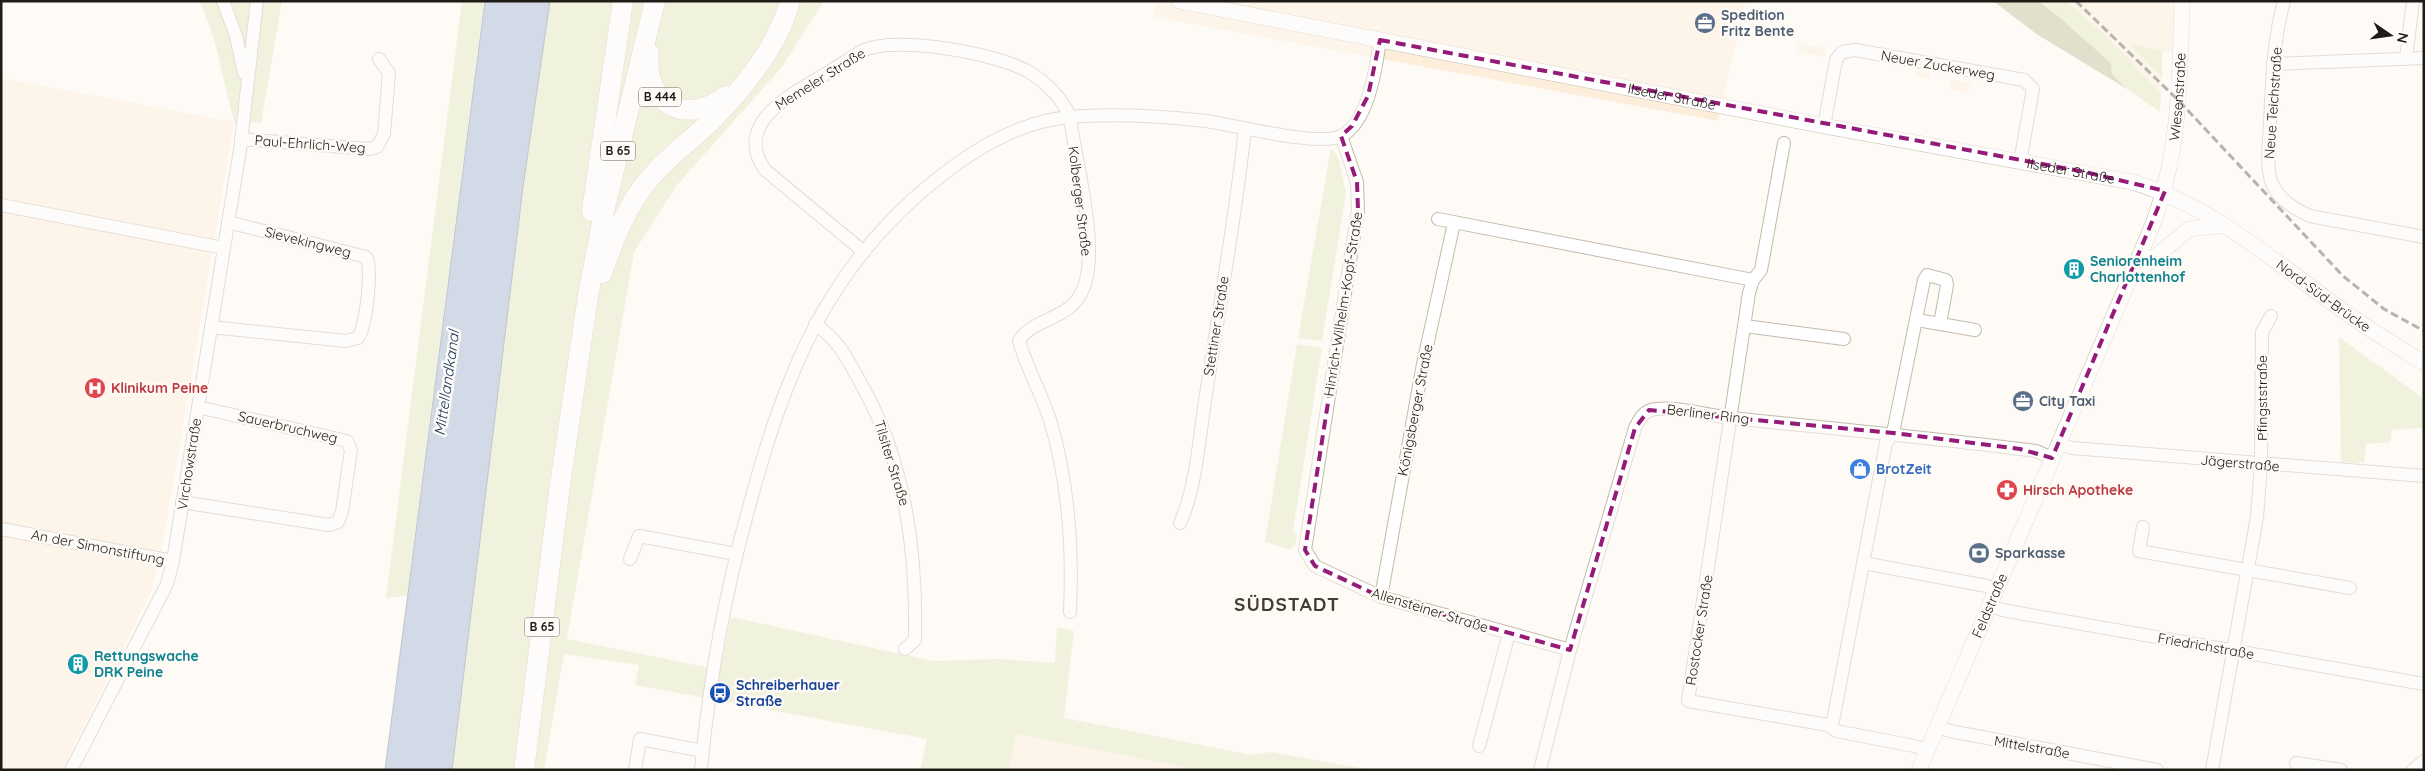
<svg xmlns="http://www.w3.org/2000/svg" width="2425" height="771" font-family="Quicksand,sans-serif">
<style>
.built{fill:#fdeedb}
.green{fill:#e2e8c2}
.forest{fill:#bcc29c}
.water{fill:#9bb3d2;stroke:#76869a}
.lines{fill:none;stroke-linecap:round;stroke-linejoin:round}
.minor-casing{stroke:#c4baae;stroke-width:14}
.tertiary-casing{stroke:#c4baae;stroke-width:16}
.primary-casing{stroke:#c4baae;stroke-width:21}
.minor{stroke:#fff;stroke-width:12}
.tertiary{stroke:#fff;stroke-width:15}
.primary{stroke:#fff;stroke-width:20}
.rail{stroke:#625f5a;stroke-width:3;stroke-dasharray:8 4;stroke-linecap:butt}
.marked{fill:none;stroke:#941b77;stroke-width:4;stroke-dasharray:10 6;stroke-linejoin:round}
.labels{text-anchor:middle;stroke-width:5;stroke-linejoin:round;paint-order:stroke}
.shield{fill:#fefaf5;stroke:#625f5a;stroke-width:1}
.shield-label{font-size:12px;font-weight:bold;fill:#1f1c17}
.service-label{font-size:14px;font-weight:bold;fill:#4e5e75;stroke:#fefaf5;text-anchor:start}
.street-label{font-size:14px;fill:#1f1c17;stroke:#fefaf5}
.culture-label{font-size:14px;font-weight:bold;fill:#0d838f;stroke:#fefaf5;text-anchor:start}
.health-label{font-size:14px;font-weight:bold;fill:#be3a42;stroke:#fefaf5;text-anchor:start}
.shop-label{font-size:14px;font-weight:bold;fill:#366cbe;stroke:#fefaf5;text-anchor:start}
.transit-label{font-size:14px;font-weight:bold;fill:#164399;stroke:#fefaf5;text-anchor:start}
.water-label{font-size:15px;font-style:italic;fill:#163861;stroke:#fefaf5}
.district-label{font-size:19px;font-weight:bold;letter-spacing:1px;fill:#443c31;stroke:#fefaf5}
</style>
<rect width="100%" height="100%" fill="#fefaf5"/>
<g class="built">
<polygon points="1156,1 1746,1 1718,121 1154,17"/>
<polygon points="2066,1 2187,1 2184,51 2170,53 2130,44 2162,77 2161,93 2103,33"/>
<polygon points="1799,43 1826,48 1825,57 1798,52"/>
<polygon points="1918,67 1931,70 1930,79 1916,77"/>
<polygon points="1,78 234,122 164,536 152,589 62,770 1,770"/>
<polygon points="1952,80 1970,84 1968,93 1950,89"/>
<polygon points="1017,733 1199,770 1008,770"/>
</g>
<g class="green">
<polygon points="200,1 282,1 261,123 234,122 214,39"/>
<polygon points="462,1 484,1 407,596 386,598"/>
<polygon points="550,1 824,1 782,67 677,185 634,252 567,639 720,670 731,617 933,661 999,659 1055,663 1057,627 1074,631 1064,718 1252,755 1271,752 1370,770 1199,770 1017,734 1008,770 920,770 927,739 635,685 639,665 564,654 544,770 452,770 523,187"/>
<polygon points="2038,1 2066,1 2103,33 2161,93 2160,112 2127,89 2112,74 2111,63 2059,17"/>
<polygon points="2129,43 2162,51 2162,77"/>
<polygon points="1331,148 1339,159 1346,193 1322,341 1298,338"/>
<polygon points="2339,337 2424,399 2424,428 2392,430 2390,442 2366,444 2364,463 2341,462"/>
<polygon points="1297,344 1322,348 1293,531 1297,536 1296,544 1289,549 1265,542"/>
</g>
<polygon class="forest" points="1993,1 2038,1 2059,17 2111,63 2112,74 2127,89 2038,35"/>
<polygon class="water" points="485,1 550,1 523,187 452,770 385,770"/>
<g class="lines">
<g class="minor-casing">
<g id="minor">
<polyline points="223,1 236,36 244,73"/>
<path d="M2284,1C2273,41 2272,83 2270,123C2269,142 2266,163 2271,181C2277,199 2294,209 2310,216L2424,237"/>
<polyline points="2406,59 2413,1"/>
<polyline points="2273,64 2424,58"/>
<polyline points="1824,126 1836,60 1842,52 1855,50 2024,80 2033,89 2020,162"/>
<polyline points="1341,136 1357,182 1358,210 1305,550 1315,566 1381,597 1570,650"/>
<polyline points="241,139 369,149 377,147 384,134 389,73 379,59"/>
<polyline points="1784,143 1761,270 1753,280 1749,293 1688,701 1828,725 1833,721 1886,443 1893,433 1924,280 1927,275 1946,280 1947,285 1940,324"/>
<polyline points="1,205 224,248"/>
<polyline points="1438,219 1753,280"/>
<path d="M864,252L765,170C733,124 789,96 822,76C836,68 850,58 864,50C899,36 996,53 1029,72C1046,82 1062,98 1070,117C1075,161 1104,260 1079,297C1064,320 1031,320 1019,341C1027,368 1041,393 1050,420C1069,483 1073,546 1070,612"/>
<polyline points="1917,320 1975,330"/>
<path d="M815,324C838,340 846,356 859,380C905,459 917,550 915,640L905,649"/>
<polyline points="1745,326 1844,339"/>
<path d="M211,327L346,341L358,338C366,327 373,268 366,257L228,222"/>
<polyline points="2058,443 2072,448 2424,476"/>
<polyline points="182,502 329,525 338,522 342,512 351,450 347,441 198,407"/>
<path d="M1180,523C1197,487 1200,428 1207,388C1220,302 1236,215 1245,128"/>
<polyline points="2143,527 2139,551 2350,588"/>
<polyline points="1,529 173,561"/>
<polyline points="630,559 639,536 736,554"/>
<polyline points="1863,563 1987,586 1996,590"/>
<polyline points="1381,597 1423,364 1454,223"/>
<polyline points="1989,605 2002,610 2424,684"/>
<polyline points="1828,725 1836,731 1914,746 1927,750"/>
<polyline points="1937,727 1950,731 2157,770"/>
<polyline points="1479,746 1509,633"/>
<polyline points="2296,763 2341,770"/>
<polyline points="71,770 167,584 173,561 240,150 257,1"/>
<polyline points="635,770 640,739 703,751"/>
<path d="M701,770C709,681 725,593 749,507C785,373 828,263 942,175C979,146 1022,121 1070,117C1114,113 1162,116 1206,121C1234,125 1319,147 1341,136C1369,122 1376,67 1380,40"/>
<path d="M1540,770L1570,650L1635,428C1640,418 1644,410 1656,409C1678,406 1709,416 1732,418C1828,428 1924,437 2020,449L2036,451L2052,458"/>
<polyline points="2212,770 2257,517 2261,465 2262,332 2271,316"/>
<polyline points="2413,770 2424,761"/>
</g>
</g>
<g class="tertiary-casing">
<g id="tertiary">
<path id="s1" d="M1179,1L1824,126L2132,182C2212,206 2271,259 2338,307C2365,327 2395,345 2424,363"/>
<polyline points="2133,275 2189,229 2225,225"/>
<path id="s2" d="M1919,770L2148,236C2180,161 2180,81 2182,1"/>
</g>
</g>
<g class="primary-casing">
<g id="primary">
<path d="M649,53C643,103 685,127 726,96"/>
<polyline points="592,211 623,1"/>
<path d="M602,273C614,239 626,206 650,178C668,156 691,141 711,121C744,88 778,46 790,1"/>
<polyline points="524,770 560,485 588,296 605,207 655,1"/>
</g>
</g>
<use href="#minor" class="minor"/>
<use href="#tertiary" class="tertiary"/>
<use href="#primary" class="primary"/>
<polyline class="rail" points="2076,1 2179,101 2343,276 2384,309 2424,331"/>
</g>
<path d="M0 0H2425V771H0ZM1380,40L2085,172L2165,191L2052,458L2020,449L1893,433L1649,410L1635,428L1570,650L1381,597L1315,566L1305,550L1358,210L1357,182L1341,136L1352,126L1368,96Z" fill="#fefaf5" fill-opacity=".55" fill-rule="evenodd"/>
<path class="marked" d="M1380,40L2085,172L2165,191L2052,458L2020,449L1893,433L1649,410L1635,428L1570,650L1381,597L1315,566L1305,550L1358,210L1357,182L1341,136L1352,126L1368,96Z"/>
<defs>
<g id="office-disc" transform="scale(1.125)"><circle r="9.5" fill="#5c6f8a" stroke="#fefaf5"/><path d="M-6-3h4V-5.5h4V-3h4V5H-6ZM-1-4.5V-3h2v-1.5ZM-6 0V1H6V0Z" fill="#fff"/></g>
<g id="building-disc" transform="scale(1.125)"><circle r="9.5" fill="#0f9aa8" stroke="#fefaf5"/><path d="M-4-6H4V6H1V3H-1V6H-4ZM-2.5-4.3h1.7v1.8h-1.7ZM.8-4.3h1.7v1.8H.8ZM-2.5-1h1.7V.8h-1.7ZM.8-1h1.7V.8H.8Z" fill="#fff"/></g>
<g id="hospital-disc" transform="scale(1.125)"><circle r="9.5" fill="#e0444e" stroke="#fefaf5"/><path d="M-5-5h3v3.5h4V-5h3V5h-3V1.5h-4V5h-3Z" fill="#fff"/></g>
<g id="shop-disc" transform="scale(1.125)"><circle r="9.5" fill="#3f7fe0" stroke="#fefaf5"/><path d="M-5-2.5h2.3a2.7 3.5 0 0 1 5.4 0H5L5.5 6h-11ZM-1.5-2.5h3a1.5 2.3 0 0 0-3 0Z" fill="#fff"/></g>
<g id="pharmacy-disc" transform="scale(1.125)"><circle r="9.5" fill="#e0444e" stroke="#fefaf5"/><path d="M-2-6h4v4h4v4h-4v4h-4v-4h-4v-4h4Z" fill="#fff"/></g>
<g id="bank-disc" transform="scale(1.125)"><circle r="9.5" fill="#5c6f8a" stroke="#fefaf5"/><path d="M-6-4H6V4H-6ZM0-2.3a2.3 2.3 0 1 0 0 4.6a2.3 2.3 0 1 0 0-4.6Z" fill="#fff"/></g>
<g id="bus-disc" transform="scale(1.125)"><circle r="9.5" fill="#1a4fb4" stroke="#fefaf5"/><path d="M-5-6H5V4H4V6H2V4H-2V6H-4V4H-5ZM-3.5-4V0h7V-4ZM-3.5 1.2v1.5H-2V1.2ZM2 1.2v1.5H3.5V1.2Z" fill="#fff"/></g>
</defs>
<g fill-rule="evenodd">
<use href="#office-disc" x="1705" y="23"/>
<use href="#building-disc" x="2074" y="269"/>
<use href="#hospital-disc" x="95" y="388"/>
<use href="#office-disc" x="2023" y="401"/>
<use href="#shop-disc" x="1860" y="469"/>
<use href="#pharmacy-disc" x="2007" y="490"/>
<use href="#bank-disc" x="1979" y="553"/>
<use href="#building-disc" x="78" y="664"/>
<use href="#bus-disc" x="720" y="693"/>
</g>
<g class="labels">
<g class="shield">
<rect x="639" y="87.5" width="42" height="19" rx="4"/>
<rect x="600.5" y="141.5" width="35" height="19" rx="4"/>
<rect x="524.5" y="617.5" width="35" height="19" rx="4"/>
</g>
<g class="shield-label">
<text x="660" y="101">B 444</text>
<text x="618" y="155">B 65</text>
<text x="542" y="631">B 65</text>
</g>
<g class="service-label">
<text x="1721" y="20">Spedition<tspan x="1721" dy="16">Fritz Bente</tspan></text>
<text x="2039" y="406">City Taxi</text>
<text x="1995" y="558">Sparkasse</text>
</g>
<g class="street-label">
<text transform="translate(1938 65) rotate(10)" y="5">Neuer Zuckerweg</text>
<text transform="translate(820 79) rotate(-32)" y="5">Memeler Straße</text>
<text dy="5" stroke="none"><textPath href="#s1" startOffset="502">Ilseder Straße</textPath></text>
<text dy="5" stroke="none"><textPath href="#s2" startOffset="724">Wiesenstraße</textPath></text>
<text transform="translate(2273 103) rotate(-86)" y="5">Neue Teichstraße</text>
<text transform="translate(310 144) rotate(4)" y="5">Paul-Ehrlich-Weg</text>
<text dy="5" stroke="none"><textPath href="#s1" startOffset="908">Ilseder Straße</textPath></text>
<text transform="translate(1080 201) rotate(83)" y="5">Kolberger Straße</text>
<text transform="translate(308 242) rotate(14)" y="5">Sievekingweg</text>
<text dy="5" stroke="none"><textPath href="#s1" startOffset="1194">Nord-Süd-Brücke</textPath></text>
<text transform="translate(1343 304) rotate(-81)" y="5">Hinrich-Wilhelm-Kopf-Straße</text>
<text transform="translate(1216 326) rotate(-81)" y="5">Stettiner Straße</text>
<text transform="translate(2262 398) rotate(-90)" y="5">Pfingststraße</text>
<text transform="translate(1415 410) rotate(-79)" y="5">Königsberger Straße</text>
<text transform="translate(1708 414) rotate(7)" y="5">Berliner Ring</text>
<text transform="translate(288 427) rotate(13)" y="5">Sauerbruchweg</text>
<text transform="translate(892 463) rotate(73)" y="5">Tilsiter Straße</text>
<text transform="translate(2240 463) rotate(5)" y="5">Jägerstraße</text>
<text transform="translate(189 464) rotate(-81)" y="5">Virchowstraße</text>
<text transform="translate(98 547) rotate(11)" y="5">An der Simonstiftung</text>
<text dy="5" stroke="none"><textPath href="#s2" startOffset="179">Feldstraße</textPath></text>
<text transform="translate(1430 610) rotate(17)" y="5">Allensteiner Straße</text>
<text transform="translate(1699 630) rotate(-81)" y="5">Rostocker Straße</text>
<text transform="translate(2206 646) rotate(10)" y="5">Friedrichstraße</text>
<text transform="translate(2032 747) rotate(10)" y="5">Mittelstraße</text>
</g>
<g class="culture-label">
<text x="2090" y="266">Seniorenheim<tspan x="2090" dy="16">Charlottenhof</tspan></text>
<text x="94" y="661">Rettungswache<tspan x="94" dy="16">DRK Peine</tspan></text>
</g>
<g class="health-label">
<text x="111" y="393">Klinikum Peine</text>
<text x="2023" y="495">Hirsch Apotheke</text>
</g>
<g class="shop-label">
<text x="1876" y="474">BrotZeit</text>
</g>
<g class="transit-label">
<text x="736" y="690">Schreiberhauer<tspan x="736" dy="16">Straße</tspan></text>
</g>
<g class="water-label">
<text transform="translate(447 383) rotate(-82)" y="5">Mittellandkanal</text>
</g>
<g class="district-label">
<text x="1287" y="611">SÜDSTADT</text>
</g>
</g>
<rect width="2425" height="771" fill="none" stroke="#1f1c17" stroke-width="5"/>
<g transform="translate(2390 35) rotate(103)" stroke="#fefaf5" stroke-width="4" paint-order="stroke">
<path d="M0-4L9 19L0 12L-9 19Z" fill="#1f1c17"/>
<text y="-8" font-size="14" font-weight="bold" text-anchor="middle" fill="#1f1c17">N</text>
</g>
</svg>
